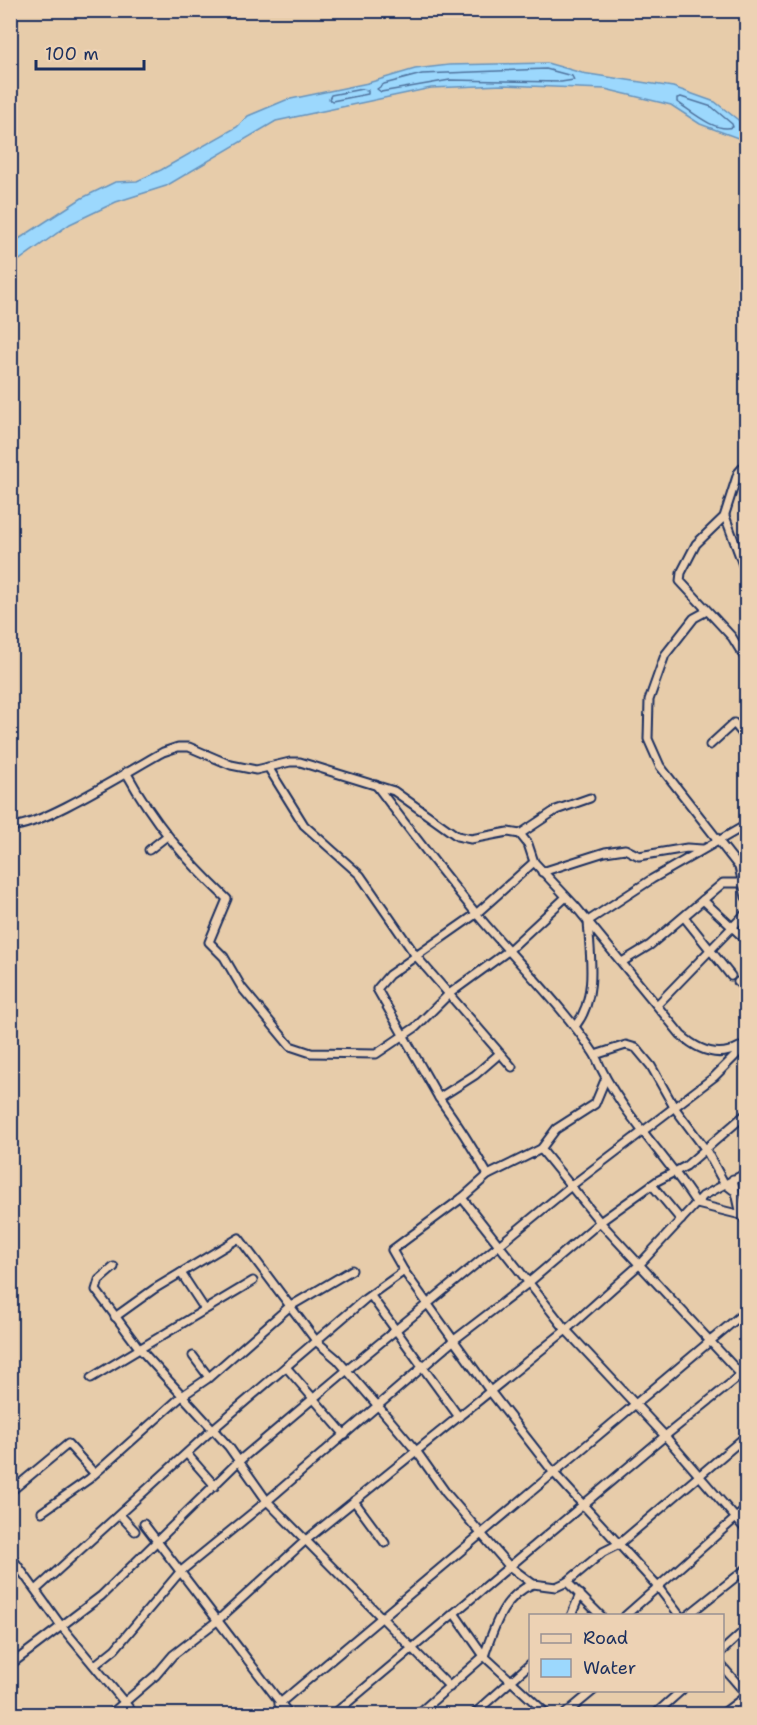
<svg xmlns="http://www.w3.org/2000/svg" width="757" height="1725" font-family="'Shantell Sans',sans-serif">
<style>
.water{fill:#9cd8fd;stroke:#6894bd;stroke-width:1.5}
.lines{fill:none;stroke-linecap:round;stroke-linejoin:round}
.shore{stroke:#4f739e;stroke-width:1.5}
.minor-casing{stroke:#1b2f5e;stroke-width:11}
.minor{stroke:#edd2b4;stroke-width:7}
</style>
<rect width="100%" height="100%" fill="#e7ccaa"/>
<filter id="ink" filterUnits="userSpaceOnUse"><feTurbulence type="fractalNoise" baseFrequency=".0167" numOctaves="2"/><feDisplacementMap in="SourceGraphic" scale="12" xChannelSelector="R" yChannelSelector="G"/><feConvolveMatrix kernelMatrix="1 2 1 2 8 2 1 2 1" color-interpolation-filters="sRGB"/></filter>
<g filter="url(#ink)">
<polygon class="water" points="547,63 582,73 673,87 715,102 746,126 746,141 700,124 671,105 605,89 503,85 431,88 276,121 166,186 116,202 70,224 11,266 11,244 82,198 115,182 137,181 161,170 237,127 248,116 286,100 368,83 415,69 449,65"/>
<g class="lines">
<g class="shore">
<polygon points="546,69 572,76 574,80 561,82 450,80 381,92 377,89 384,84 422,74"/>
<polygon points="362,89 368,90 368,94 332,101 329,99 331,95"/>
<path d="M681,97L712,107L732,124L733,127C715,133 691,111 677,102V98Z"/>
</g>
<g class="minor-casing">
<g id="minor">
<polyline points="746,464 738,473 724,517 696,544 681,573 680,581 732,637 746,660"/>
<polyline points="725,516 746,573"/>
<polyline points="707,611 694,618 665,655 649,700 648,739 660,766 739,867 746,897"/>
<polyline points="710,745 734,723 746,738"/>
<polyline points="268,767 304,825 360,875 416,956 512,1067"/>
<path d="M126,772C154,823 184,858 227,899L209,942L224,957L242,988L290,1046L311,1053L376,1054L416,1027L449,994L508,951L566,897"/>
<path d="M376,785C412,833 447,880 486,925C523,968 565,1009 595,1055"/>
<path d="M10,826C36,830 135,767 163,752L178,747H189L231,765L256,770L290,762H300L394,791L457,836L471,839L508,832L520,834L528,844L534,862L576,907L681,1035C698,1050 718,1059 739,1047"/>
<polyline points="520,834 556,810 590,798"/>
<polyline points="149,850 167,836"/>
<polyline points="542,872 605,852 625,849 639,856 687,848 702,849"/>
<polyline points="703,900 746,940"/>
<polyline points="684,917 731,976"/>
<polyline points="622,962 650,945 723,883 746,883"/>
<polyline points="738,982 746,989"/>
<polyline points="657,1005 746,913"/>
<path d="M576,1025C598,997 590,954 588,921L652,879L746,825"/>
<polyline points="498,1055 475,1075 439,1098 377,989 389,975 476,914 534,862"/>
<polyline points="605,1080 595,1104 556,1129 541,1149 488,1175 462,1198 392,1250 404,1271 490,1391 554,1473 658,1587 680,1616"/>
<path d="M439,1098C457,1123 473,1148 488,1175"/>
<polyline points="541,1149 600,1222 746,1380"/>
<polyline points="733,1179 741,1215 746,1221"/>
<polyline points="652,1185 681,1220"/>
<path d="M733,1190L724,1183L706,1150L674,1107L651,1066L636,1048L626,1045L595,1055C618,1111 665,1153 697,1204L741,1215"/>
<polyline points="462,1198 566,1330 665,1436 746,1530"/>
<polyline points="114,1267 99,1280 96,1290 139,1348 229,1447 267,1501 450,1687"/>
<polyline points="181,1273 204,1308"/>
<polyline points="371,1296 459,1417"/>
<polyline points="115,1317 154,1289 239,1238 317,1342 337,1359 378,1406 417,1452 446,1493 509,1566 533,1584 556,1587 567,1582 603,1552 619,1544 746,1436"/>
<polyline points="193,1356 208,1376"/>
<polyline points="286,1367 345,1435"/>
<polyline points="91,1378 253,1281"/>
<polyline points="187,1454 215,1486"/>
<polyline points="10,1492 68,1444 94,1473"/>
<polyline points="354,1501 385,1543"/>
<polyline points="42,1512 89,1479 182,1396 207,1379 289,1307 352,1270"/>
<polyline points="120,1515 135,1531"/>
<polyline points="144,1524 289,1714"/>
<polyline points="10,1555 62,1627 134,1714"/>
<polyline points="567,1582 601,1616"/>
<polyline points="36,1590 213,1429 365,1299 404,1271"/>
<polyline points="454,1613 484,1656 547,1714"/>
<polyline points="571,1616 580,1594"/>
<polyline points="625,1616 746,1509"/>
<polyline points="687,1616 746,1569"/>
<polyline points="722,1651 746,1629"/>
<polyline points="10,1665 101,1596 239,1461 347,1370 571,1186 714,1077 746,1045"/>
<polyline points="95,1665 115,1649 180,1572 267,1501 454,1340 527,1284 600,1222 657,1181 686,1166 746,1114"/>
<polyline points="722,1666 746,1694"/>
<polyline points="279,1704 746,1311"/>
<polyline points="111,1714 156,1675 173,1655 217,1621 306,1540 566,1330 639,1265 703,1196 746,1173"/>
<polyline points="334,1714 665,1436 746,1371"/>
<path d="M418,1714L484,1656C494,1628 503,1595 533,1584"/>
<polyline points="474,1714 530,1664"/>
<polyline points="565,1714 594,1690"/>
<polyline points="655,1714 682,1690"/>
<polyline points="722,1714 746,1696"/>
</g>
</g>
<use href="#minor" class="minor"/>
</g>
</g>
<rect width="757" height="1725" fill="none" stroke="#edd2b4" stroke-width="36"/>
<rect x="18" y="18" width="721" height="1689" fill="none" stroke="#1b2f5e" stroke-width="2" filter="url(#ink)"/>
<rect x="529" y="1614" width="195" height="78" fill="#edd2b4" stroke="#999192" stroke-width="1.5"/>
<rect x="541" y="1634" width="30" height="9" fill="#edd2b4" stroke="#999192" stroke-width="1.5"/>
<text x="583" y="1644" font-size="18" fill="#1b2f5e">Road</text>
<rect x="541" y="1659" width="30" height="18" fill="#9cd8fd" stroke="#999192" stroke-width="1.5"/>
<text x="583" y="1674" font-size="18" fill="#1b2f5e">Water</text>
<path d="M36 60v9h108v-9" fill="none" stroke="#1b2f5e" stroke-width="3"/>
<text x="45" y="60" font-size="18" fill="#1b2f5e" stroke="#edd2b4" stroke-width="4.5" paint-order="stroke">100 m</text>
</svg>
